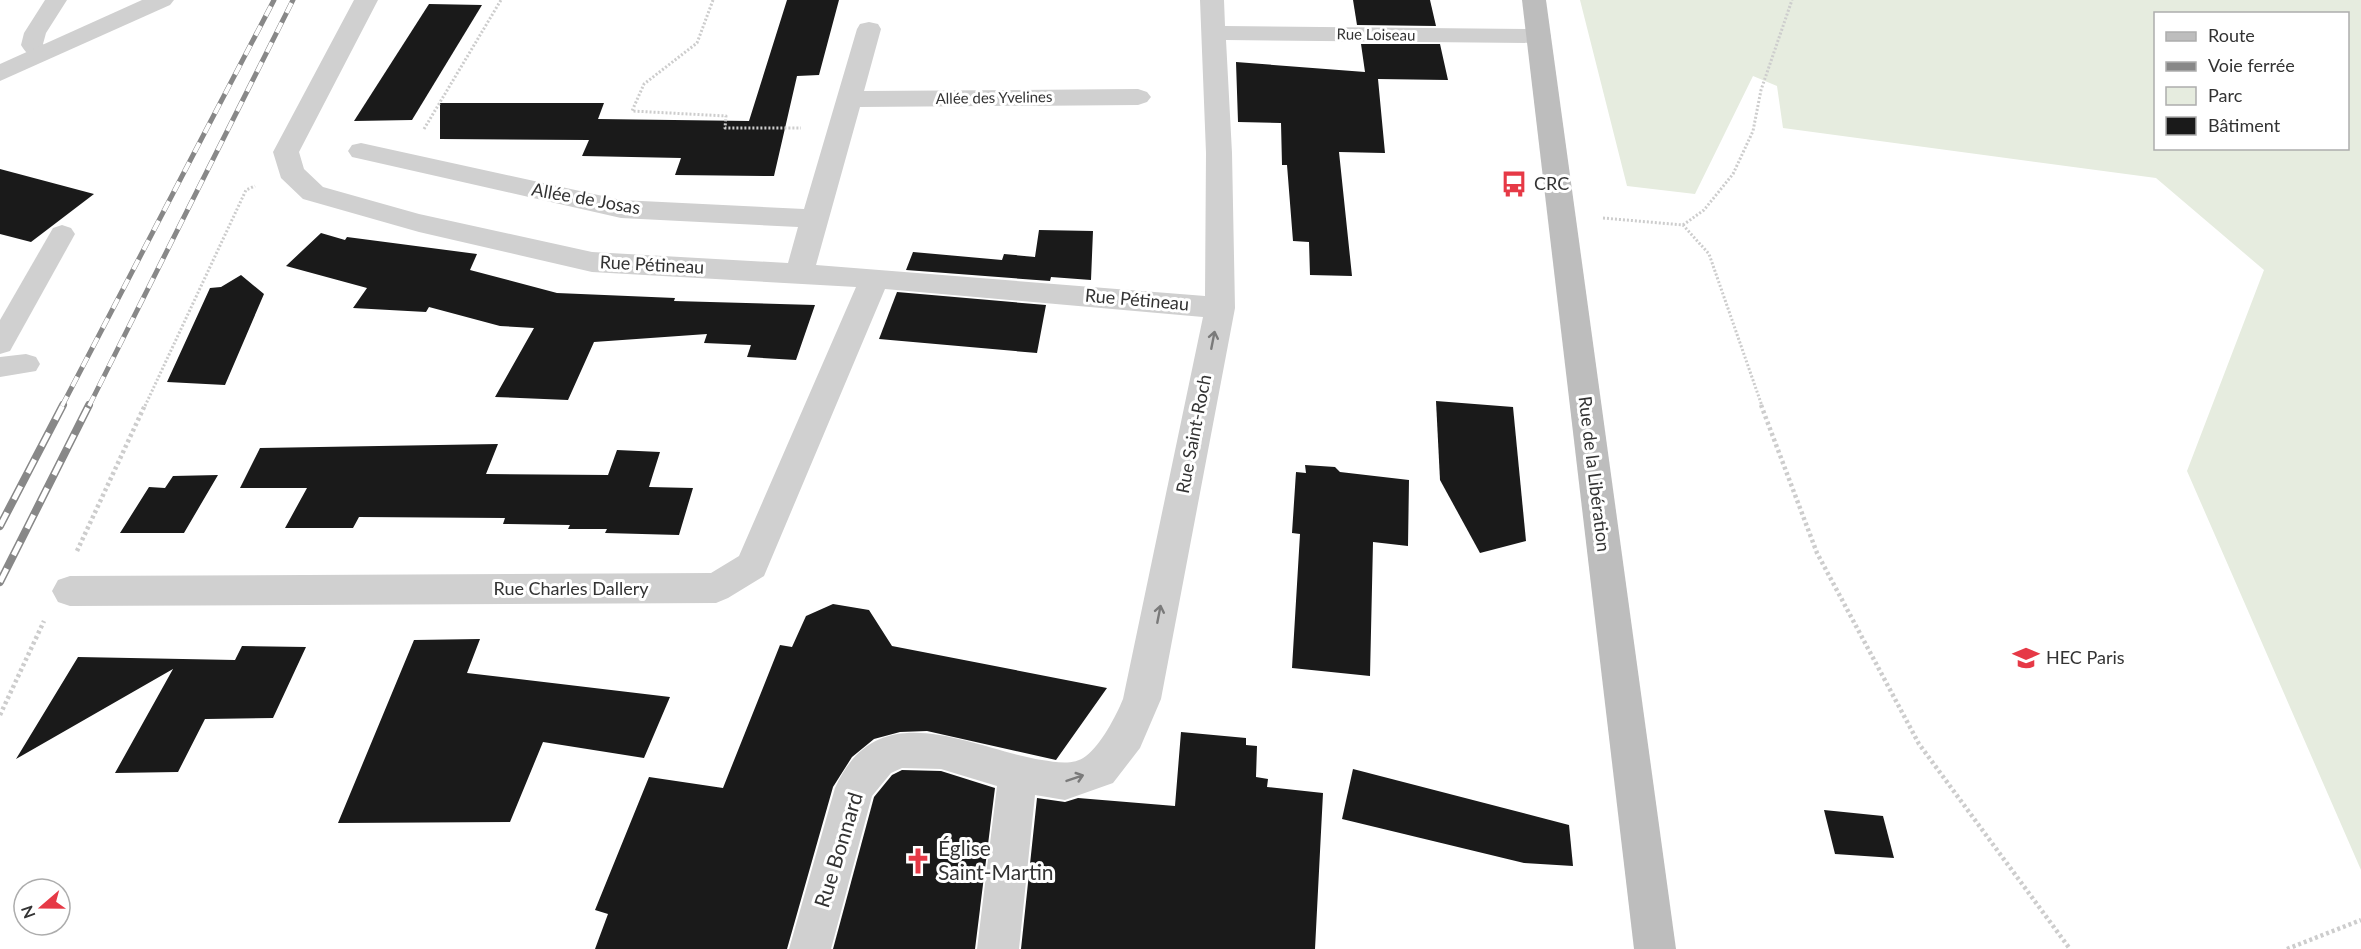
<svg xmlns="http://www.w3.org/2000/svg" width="2361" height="949" font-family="Lato,sans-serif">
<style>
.green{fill:#e6ecdf;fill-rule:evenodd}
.building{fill:#1a1a1a}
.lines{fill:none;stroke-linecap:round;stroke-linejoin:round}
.path-far1{stroke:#cdcdcd;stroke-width:3;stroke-dasharray:2 2;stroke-linecap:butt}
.path{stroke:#cdcdcd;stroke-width:4.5;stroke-dasharray:3 3;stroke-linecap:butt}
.service{fill:#d0d0d0;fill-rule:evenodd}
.minor{fill:#d0d0d0;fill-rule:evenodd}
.tertiary{fill:#d0d0d0;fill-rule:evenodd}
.secondary{fill:#bdbdbd;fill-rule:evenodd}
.rail-far1-casing{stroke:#888;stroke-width:5}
.rail-casing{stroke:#888;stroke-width:8}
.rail-far1{stroke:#fff;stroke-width:4;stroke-dasharray:11;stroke-linecap:butt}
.rail{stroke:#fff;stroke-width:5;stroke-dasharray:15;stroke-linecap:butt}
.oneway{stroke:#7a7a7a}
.labels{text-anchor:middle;stroke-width:6;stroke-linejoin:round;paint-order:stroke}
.far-street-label{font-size:15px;fill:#333;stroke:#fff}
.poi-label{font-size:18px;fill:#333;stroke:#fff;text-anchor:start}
.street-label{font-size:18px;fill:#333;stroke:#fff}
.near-poi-label{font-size:21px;fill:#333;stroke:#fff;text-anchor:start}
.near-street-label{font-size:21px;fill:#333;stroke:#fff}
</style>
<rect width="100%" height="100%" fill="#fff"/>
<path class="green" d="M1580,0H2361V870L2187,471L2264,270L2156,178L1783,128L1777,86L1753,76L1695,194L1627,186ZM2156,14H2348V148H2156Z"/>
<g class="building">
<polygon points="787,0 839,0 819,75 797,76 774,176 675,175 681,158 582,156 589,140 440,139 440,103 604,103 598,119 749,121"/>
<polygon points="1353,0 1430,0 1436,26 1357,25"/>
<polygon points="429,4 482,5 412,120 354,121"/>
<polygon points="1361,44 1440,44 1448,80 1378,79 1385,153 1339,152 1352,276 1310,275 1309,242 1293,241 1287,165 1282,165 1281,123 1238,122 1236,62 1365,72"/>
<polygon points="0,169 94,194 31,242 0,234"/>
<polygon points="1039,230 1093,231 1091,280 1051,277 1050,281 906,270 913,252 1002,260 1004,254 1035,257"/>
<polygon points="321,233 345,240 347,237 477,254 470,270 557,293 675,298 674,301 815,305 796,360 747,357 751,345 704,343 707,334 594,342 568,400 495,397 534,328 500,326 429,307 426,312 353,308 367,288 286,266"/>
<polygon points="241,275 264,294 225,385 167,382 210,288 221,287"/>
<polygon points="897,292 1046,305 1037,353 879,339"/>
<polygon points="1436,401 1513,407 1526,541 1480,553 1440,480"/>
<polygon points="498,444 486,474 608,475 617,450 660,452 649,487 693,488 679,535 605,533 607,529 568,529 570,525 503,524 505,518 359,517 353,528 285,528 307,488 240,488 260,448"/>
<polygon points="1305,465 1335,467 1340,472 1409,480 1408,546 1373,542 1370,676 1292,668 1300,534 1292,533 1296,472 1306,473"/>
<polygon points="218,475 184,533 120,533 149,487 165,488 173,476"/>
<polygon points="833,604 869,610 892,646 1107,688 1056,760 927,731 900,732 874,739 852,757 833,787 787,949 595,949 608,914 595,910 649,777 723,788 780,645 792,647 806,616"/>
<polygon points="480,639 467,673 670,697 644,758 543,742 510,822 338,823 414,640"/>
<polygon points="242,646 306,647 273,718 205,719 178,772 115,773 173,669 16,759 78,657 235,660"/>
<polygon points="1181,732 1246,738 1246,745 1257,746 1256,777 1268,779 1267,787 1323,793 1315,949 1021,949 1037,798 1065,802 1078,798 1175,806"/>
<polygon points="1353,769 1569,825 1573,866 1524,863 1342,819"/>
<polygon points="902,770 941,771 995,788 975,949 833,949 874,797 892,775"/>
<polygon points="1824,810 1883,816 1894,858 1835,854"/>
</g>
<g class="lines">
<g class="path-far1">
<polyline points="713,0 697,43 644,84 632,111 726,116 725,128 801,128"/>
<polyline points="424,129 501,0"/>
<polyline points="1603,218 1683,225 1709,254 1762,406"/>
<polyline points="1683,225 1704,210 1733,174 1753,131 1761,90 1792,0"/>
<polyline points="145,406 246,190 255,186"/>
</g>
<g class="path">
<polyline points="1761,405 1817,553 1919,744 2070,949"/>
<polyline points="77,551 145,405"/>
<polyline points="0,715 44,621"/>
<polyline points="2287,949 2361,920"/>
</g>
<g class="service">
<path d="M45,0H67L46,33L43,44L50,53L47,58C34,61 28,56 21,45L24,33Z"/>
<polygon points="62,225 71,228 75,234 10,351 0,354 0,320 53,228"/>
<polygon points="26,354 36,357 40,364 36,371 0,377 0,357"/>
</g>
<path class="minor" d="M354,0H378L299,152L304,169L323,187L419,214L592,252L788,263L798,227L621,218L361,159L352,157L348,151L352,145L361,143L621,200L804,209L857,29L860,24L869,22L878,24L881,29L864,91L1138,89L1147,92L1151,97L1147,102L1138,105L860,107L816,265L1205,296L1206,153L1200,0H1224L1225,26L1539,29L1548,31L1551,36L1548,41L1539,43L1226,40L1232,153L1235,308L1161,699L1140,748L1113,783L1065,800L1035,795L1019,949H977L997,786L941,769L902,768L891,773L872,796L831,949H789L835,788C878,692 968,748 1042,760C1056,762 1073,766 1086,756C1101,745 1116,716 1123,699L1203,317L885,289L764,576L728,598L716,603L70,606L58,602L52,591L58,580L70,576L711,573L739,556L856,287L592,272L419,232L303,199L281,178L273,152Z"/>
<polygon class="tertiary" points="142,0 174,0 170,5 0,81 0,64"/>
<polygon class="secondary" points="1522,0 1546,0 1676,949 1634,949"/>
<g class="rail-far1-casing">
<g id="rail-far1">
<polyline points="62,406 274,0"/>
<polyline points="89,406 293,0"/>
</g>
</g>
<g class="rail-casing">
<g id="rail">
<polyline points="0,526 63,405"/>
<polyline points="0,582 89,405"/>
</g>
</g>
<use href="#rail-far1" class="rail-far1"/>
<use href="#rail" class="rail"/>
</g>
<defs><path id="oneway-shaft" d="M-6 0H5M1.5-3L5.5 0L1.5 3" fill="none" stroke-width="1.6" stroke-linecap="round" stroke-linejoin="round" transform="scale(1.5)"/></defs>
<g class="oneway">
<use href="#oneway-shaft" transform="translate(1213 340) rotate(-79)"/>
<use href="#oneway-shaft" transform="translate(1159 614) rotate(-79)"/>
<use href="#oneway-shaft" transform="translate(1075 778) rotate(-19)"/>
</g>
<defs>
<g id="bus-bare" transform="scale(2.07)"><path d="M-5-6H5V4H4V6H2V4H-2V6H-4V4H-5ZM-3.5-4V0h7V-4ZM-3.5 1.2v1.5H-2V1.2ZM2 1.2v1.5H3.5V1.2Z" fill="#e63946" stroke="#fff" stroke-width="2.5" paint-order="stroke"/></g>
<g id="university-bare" transform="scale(2.07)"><path d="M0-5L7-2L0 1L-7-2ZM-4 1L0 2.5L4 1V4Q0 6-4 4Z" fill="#e63946" stroke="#fff" stroke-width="2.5" paint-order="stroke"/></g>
<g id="church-bare" transform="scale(2.07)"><path d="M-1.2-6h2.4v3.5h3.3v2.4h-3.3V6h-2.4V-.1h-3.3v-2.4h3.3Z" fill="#e63946" stroke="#fff" stroke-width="2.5" paint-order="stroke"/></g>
</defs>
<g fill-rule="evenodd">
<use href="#bus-bare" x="1514" y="184"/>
<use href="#university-bare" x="2026" y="658"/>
<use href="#church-bare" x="918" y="861"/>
</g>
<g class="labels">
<g class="far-street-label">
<text transform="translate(1376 35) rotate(1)" y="5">Rue Loiseau</text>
<text transform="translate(994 98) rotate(-1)" y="5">Allée des Yvelines</text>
</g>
<g class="poi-label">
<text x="1534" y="190">CRC</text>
<text x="2046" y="664">HEC Paris</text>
</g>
<g class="street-label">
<text transform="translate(586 199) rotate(10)" y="6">Allée de Josas</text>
<text transform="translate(652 265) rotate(3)" y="6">Rue Pétineau</text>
<text transform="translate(1137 300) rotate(5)" y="6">Rue Pétineau</text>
<text transform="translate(1194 434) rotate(-79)" y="6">Rue Saint-Roch</text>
<text transform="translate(1594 474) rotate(83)" y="6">Rue de la Libération</text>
<text x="571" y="595">Rue Charles Dallery</text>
</g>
<g class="near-poi-label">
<text x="938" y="856">Église<tspan x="938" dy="24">Saint-Martin</tspan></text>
</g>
<g class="near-street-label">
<text transform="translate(839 850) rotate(-73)" y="7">Rue Bonnard</text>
</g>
</g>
<rect x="2154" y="12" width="195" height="138" fill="#ffffff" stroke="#adadad" stroke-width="1.5"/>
<rect x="2166" y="32" width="30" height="9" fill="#bdbdbd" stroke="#adadad" stroke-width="1.5"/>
<text x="2208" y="42" font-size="18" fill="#333333">Route</text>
<rect x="2166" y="62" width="30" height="9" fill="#888888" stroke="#adadad" stroke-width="1.5"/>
<text x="2208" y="72" font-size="18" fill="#333333">Voie ferrée</text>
<rect x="2166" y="87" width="30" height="18" fill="#e6ecdf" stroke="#adadad" stroke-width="1.5"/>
<text x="2208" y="102" font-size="18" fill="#333333">Parc</text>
<rect x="2166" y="117" width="30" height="18" fill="#1a1a1a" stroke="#adadad" stroke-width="1.5"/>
<text x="2208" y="132" font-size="18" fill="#333333">Bâtiment</text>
<g transform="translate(42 907) rotate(250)"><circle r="28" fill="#ffffff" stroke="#adadad" stroke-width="1.5"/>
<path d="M0-4.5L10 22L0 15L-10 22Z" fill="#e63946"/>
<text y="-9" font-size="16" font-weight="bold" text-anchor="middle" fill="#333333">N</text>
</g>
</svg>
